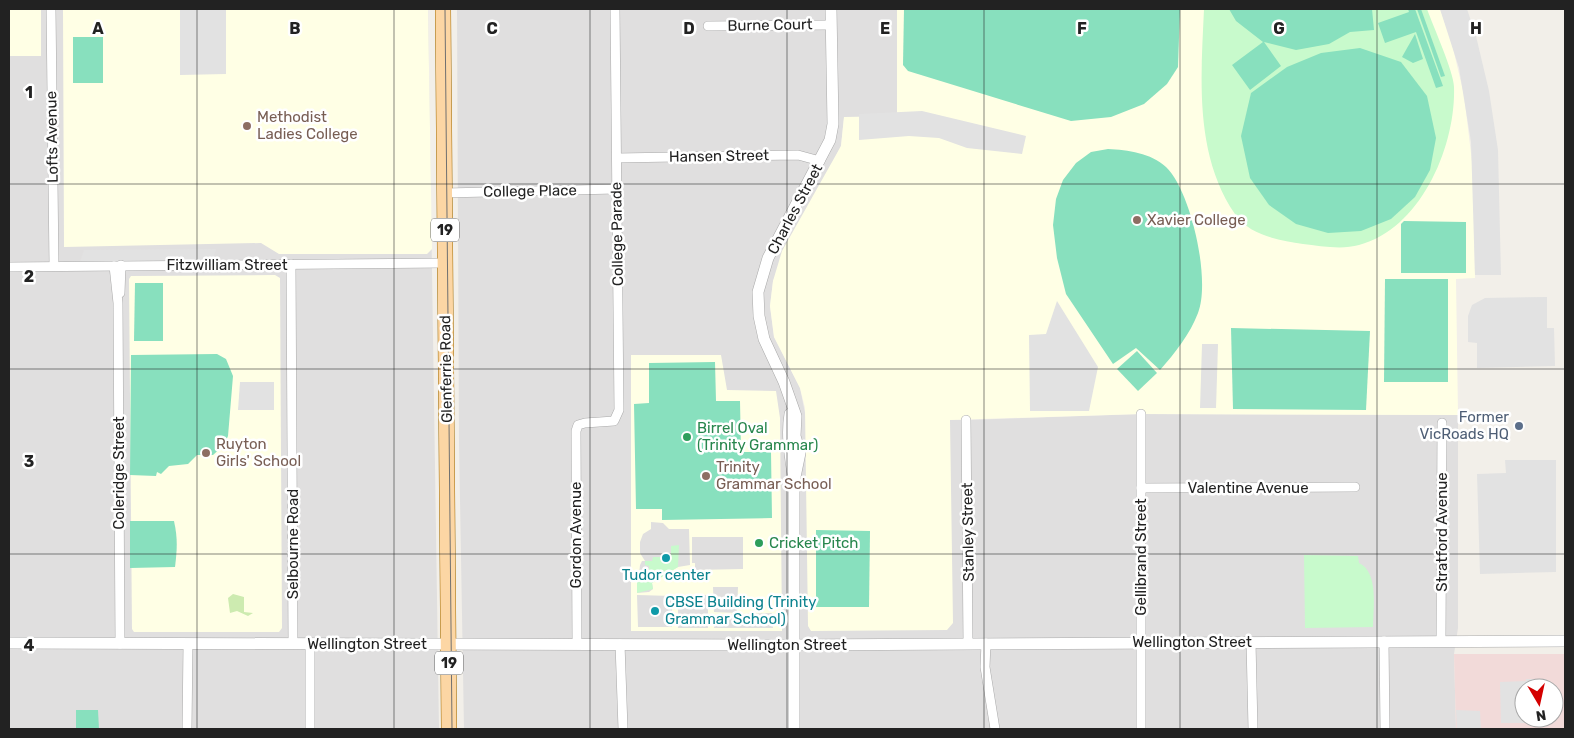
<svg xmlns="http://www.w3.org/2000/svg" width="1574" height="738" font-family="Rubik,sans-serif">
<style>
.residential{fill:#e0dfdf}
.commercial{fill:#f2dad9;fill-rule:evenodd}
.education{fill:#ffffe5;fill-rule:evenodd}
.grass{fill:#cdebb0}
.park{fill:#c8facc}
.pitch{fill:#88e0be}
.parking{fill:#e2e2e2}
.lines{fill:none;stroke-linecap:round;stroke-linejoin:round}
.minor-casing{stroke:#a9a9a9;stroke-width:10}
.tertiary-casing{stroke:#a9a9a9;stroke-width:12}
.primary-casing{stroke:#a06b00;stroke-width:16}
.minor{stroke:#fff;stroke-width:9}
.tertiary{stroke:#fff;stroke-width:11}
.primary{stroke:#fcd6a4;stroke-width:15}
.tram{stroke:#707070;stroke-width:1}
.grid{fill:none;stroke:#222;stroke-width:1;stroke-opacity:0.55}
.education-dot{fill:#8d6e63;stroke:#fff;stroke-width:2}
.service-dot{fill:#5c6f8a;stroke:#fff;stroke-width:2}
.leisure-dot{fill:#2e9e5b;stroke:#fff;stroke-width:2}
.culture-dot{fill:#0f9aa8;stroke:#fff;stroke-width:2}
.labels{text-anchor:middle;stroke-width:5;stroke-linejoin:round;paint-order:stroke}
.shield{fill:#fff;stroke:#646464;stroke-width:1}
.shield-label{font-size:14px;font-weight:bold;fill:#222}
.street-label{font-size:15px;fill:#222;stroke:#fff}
.education-label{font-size:15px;fill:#785e54;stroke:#fff;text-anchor:start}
.service-label{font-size:15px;fill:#4e5e75;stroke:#fff;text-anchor:end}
.leisure-label{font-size:15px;fill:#27864d;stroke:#fff;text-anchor:start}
.culture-label{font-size:15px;fill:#0d838f;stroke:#fff}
.grid-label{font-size:16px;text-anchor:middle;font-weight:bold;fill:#222;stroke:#fff;stroke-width:5;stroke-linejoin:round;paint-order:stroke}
</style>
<rect width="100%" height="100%" fill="#f2efe9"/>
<g class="residential">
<polygon points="9,9 428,9 439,729 9,729"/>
<polygon points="457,9 897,9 897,117 844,117 841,146 773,281 770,306 774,337 800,388 806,418 966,420 1141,414 1458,415 1458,628 1454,654 1456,729 464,729 459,442"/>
</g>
<path class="commercial" d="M1454,654H1565V729H1456ZM1524,688H1554V718H1524Z"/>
<g class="education">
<rect x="9" y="9" width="32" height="47"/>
<polygon points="63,9 428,9 432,249 427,254 279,254 261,243 64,247"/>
<polygon points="897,9 1440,9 1452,44 1464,95 1473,170 1475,278 1456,279 1458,415 1141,414 950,420 953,623 947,630 811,631 808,626 805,408 800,388 774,337 770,306 773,281 782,251 841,146 844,117 897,116"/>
<polygon points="275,275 280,278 282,628 279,632 134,632 132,629 129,279 131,276"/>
<path d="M631,355H721L727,390L776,391L780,418L782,631H631ZM651,522L663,523L669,529H689L690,565L678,567L659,577L652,583L653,589L649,592L637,593L640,565L642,561H645L640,553V542L643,534L651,529ZM692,537H743V569L695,570V563H692ZM713,587H738L737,613L714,612ZM637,595L672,596V627H638ZM678,595H708V628H678ZM772,613L773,628H714L715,615Z"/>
</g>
<polygon class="grass" points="233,594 244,597 244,612 253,613 248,616 237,611 230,613 228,598"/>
<g class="park">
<path d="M1204,9H1427C1433,26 1454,72 1454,87C1456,146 1421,229 1359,245C1342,250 1320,246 1303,244C1279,240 1250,236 1235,214C1194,154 1201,77 1204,9Z"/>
<polygon points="679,545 678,567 652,583 653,589 637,593 637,577 646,577 649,574 649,566 645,565 645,561 652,561 653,557 671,557 671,546"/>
<path d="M1304,555L1358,556L1359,563C1379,572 1373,609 1373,627L1305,628Z"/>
</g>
<g class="pitch">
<polygon points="904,9 1180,9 1178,67 1167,84 1144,104 1111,117 1071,121 908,71 903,65"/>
<polygon points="1229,9 1372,9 1374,30 1350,32 1329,44 1296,50 1264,42 1281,66 1250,90 1232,65 1263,42 1236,21"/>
<polygon points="1408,9 1415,9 1443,86 1436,88 1416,32 1385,43 1378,23 1409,12"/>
<polygon points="1417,9 1421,9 1445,76 1441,77"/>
<polygon points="1415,34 1423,59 1413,63 1402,57"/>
<rect x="73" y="37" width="30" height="46"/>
<polygon points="1360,48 1401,62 1427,96 1436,138 1430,170 1415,197 1391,219 1361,231 1328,233 1296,224 1269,205 1250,178 1241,136 1251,93 1287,67 1321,53"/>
<path d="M1108,149C1128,150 1151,153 1166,167C1191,191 1211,280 1198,313C1190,334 1175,353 1160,370L1136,348L1113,364L1066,294L1057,258L1053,225L1056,199L1063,180L1076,163L1091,152Z"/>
<polygon points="1404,221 1466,222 1466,273 1401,273 1401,224"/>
<polygon points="1385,279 1448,279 1448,382 1384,382"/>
<polygon points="135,283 163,283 163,341 134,341"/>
<polygon points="1231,328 1370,331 1366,410 1233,409"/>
<polygon points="1137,351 1157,373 1138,391 1117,369"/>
<polygon points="217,354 226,359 233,376 228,436 224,445 213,455 197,455 188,464 169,466 161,474 157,472 156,476 130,475 131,355"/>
<polygon points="715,362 716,401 740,401 741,452 771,452 772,518 662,520 662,509 636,509 634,404 649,403 649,363"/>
<path d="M130,521H174C178,539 177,550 175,567L130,568Z"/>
<polygon points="816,530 870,531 869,607 816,607"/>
<polygon points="76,710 98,710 99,729 76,729"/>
</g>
<g class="parking">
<polygon points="180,9 226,9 226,74 180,75"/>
<polygon points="1440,9 1467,9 1476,36 1489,91 1498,150 1501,275 1475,275 1471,142 1459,68"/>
<polygon points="922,111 1026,136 1022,154 967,148 939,138 909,136 859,140 859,114"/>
<polygon points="216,249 213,260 80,262 84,250"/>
<polygon points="1547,297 1547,328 1554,328 1555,366 1477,368 1477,343 1468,342 1468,316 1472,305 1485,298"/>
<polygon points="1057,301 1098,367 1089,411 1030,411 1029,335 1046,334"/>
<polygon points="1202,344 1218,344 1216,408 1200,408"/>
<polygon points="240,382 274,382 274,410 238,410"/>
<polygon points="1505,460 1556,460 1556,572 1480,574 1477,474 1506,473"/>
<polygon points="1526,679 1546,679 1546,686 1524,688 1524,718 1527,718 1527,723 1501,723 1500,682 1526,681"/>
<polygon points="1456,710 1480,711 1481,729 1457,729"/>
</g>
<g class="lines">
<g class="minor-casing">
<g id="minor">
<polyline points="51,9 54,266"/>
<polyline points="708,26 831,25"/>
<polyline points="617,158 798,155 820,161"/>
<polyline points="445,193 616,189"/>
<polyline points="291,264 293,644"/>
<polyline points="114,266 118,303 120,644"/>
<polyline points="9,267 445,263"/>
<polyline points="120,293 121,265"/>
<polyline points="1141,414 1141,729"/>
<polyline points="966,420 968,643"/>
<polyline points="1141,488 1355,487"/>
<polyline points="1384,641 1385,729"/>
<polyline points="1441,641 1442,423"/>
<polyline points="1251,642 1253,729"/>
<polyline points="986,643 985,667 995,729"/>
<polyline points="310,644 310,729"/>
<polyline points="577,644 576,431 578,425 585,423 614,421 619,410 615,9"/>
<polyline points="620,644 623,729"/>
<polyline points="187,729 188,644"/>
</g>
</g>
<g class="tertiary-casing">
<g id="tertiary">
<path d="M790,414C786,437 791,459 794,482V729"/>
<polyline points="794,482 800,453 795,436 796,416 784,382 764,339 759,316 758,292 768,258 830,140 833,124 831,9"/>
<polyline points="9,643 794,645 1565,641"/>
</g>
</g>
<g class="primary-casing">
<polyline id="primary" points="443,9 449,729"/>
</g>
<use href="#minor" class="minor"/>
<use href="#tertiary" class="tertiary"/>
<use href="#primary" class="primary"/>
<polyline class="tram" points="445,9 452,729"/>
</g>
<path class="grid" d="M197,9V729M394,9V729M590,9V729M787,9V729M984,9V729M1180,9V729M1377,9V729M9,184H1565M9,369H1565M9,554H1565"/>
<g class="education-dot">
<circle cx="247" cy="126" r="5"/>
<circle cx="1137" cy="220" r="5"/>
<circle cx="206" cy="453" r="5"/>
<circle cx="706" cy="476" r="5"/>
</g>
<circle class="service-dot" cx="1519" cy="426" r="5"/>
<g class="leisure-dot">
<circle cx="687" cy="437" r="5"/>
<circle cx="759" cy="543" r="5"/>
</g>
<g class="culture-dot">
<circle cx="666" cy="558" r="5"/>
<circle cx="655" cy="611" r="5"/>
</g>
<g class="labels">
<g class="shield">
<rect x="431" y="218.5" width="28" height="23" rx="4"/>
<rect x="435" y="651.5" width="28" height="23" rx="4"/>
</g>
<g class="shield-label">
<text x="445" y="235">19</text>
<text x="449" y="668">19</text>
</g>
<g class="street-label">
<text transform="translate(770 25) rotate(-1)" y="5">Burne Court</text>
<text transform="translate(52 137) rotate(-91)" y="5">Lofts Avenue</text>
<text transform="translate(719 156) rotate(-1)" y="5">Hansen Street</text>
<text transform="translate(530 191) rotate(-1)" y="5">College Place</text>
<text transform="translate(795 209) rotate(-62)" y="5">Charles Street</text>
<text transform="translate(617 234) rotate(-91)" y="5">College Parade</text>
<text x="227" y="270">Fitzwilliam Street</text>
<text transform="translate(446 369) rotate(-91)" y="5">Glenferrie Road</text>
<text transform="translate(119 473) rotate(-90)" y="5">Coleridge Street</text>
<text x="1248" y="493">Valentine Avenue</text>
<text transform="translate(968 532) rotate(-91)" y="5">Stanley Street</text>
<text transform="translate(1442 532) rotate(-90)" y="5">Stratford Avenue</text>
<text transform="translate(576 535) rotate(-90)" y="5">Gordon Avenue</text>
<text transform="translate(293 544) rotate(-90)" y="5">Selbourne Road</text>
<text transform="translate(1141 557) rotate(-90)" y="5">Gellibrand Street</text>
<text x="1192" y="647">Wellington Street</text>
<text x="367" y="649">Wellington Street</text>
<text x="787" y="650">Wellington Street</text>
</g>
<g class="education-label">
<text x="257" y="122">Methodist<tspan x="257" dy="17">Ladies College</tspan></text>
<text x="1147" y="225">Xavier College</text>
<text x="216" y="449">Ruyton<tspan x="216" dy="17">Girls' School</tspan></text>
<text x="716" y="472">Trinity<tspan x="716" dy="17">Grammar School</tspan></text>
</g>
<g class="service-label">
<text x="1509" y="422">Former<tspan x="1509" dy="17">VicRoads HQ</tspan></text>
</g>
<g class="leisure-label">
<text x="697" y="433">Birrel Oval<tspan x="697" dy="17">(Trinity Grammar)</tspan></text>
<text x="769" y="548">Cricket Pitch</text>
</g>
<g class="culture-label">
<text x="666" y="580">Tudor center</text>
<text x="665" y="607" text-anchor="start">CBSE Building (Trinity<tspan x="665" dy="17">Grammar School)</tspan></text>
</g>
</g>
<g class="grid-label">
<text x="98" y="34">A</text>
<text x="295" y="34">B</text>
<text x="492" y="34">C</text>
<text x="689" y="34">D</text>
<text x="885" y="34">E</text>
<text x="1082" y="34">F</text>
<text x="1279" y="34">G</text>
<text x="1476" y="34">H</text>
<text x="29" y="98">1</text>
<text x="29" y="282">2</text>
<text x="29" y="467">3</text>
<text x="29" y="651">4</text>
</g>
<rect width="1574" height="738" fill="none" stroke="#222222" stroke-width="20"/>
<g transform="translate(1539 703) rotate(171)"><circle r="24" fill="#ffffff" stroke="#a7a7a7"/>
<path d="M0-4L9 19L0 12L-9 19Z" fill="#d40000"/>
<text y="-8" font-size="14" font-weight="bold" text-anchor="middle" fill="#222222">N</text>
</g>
</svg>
